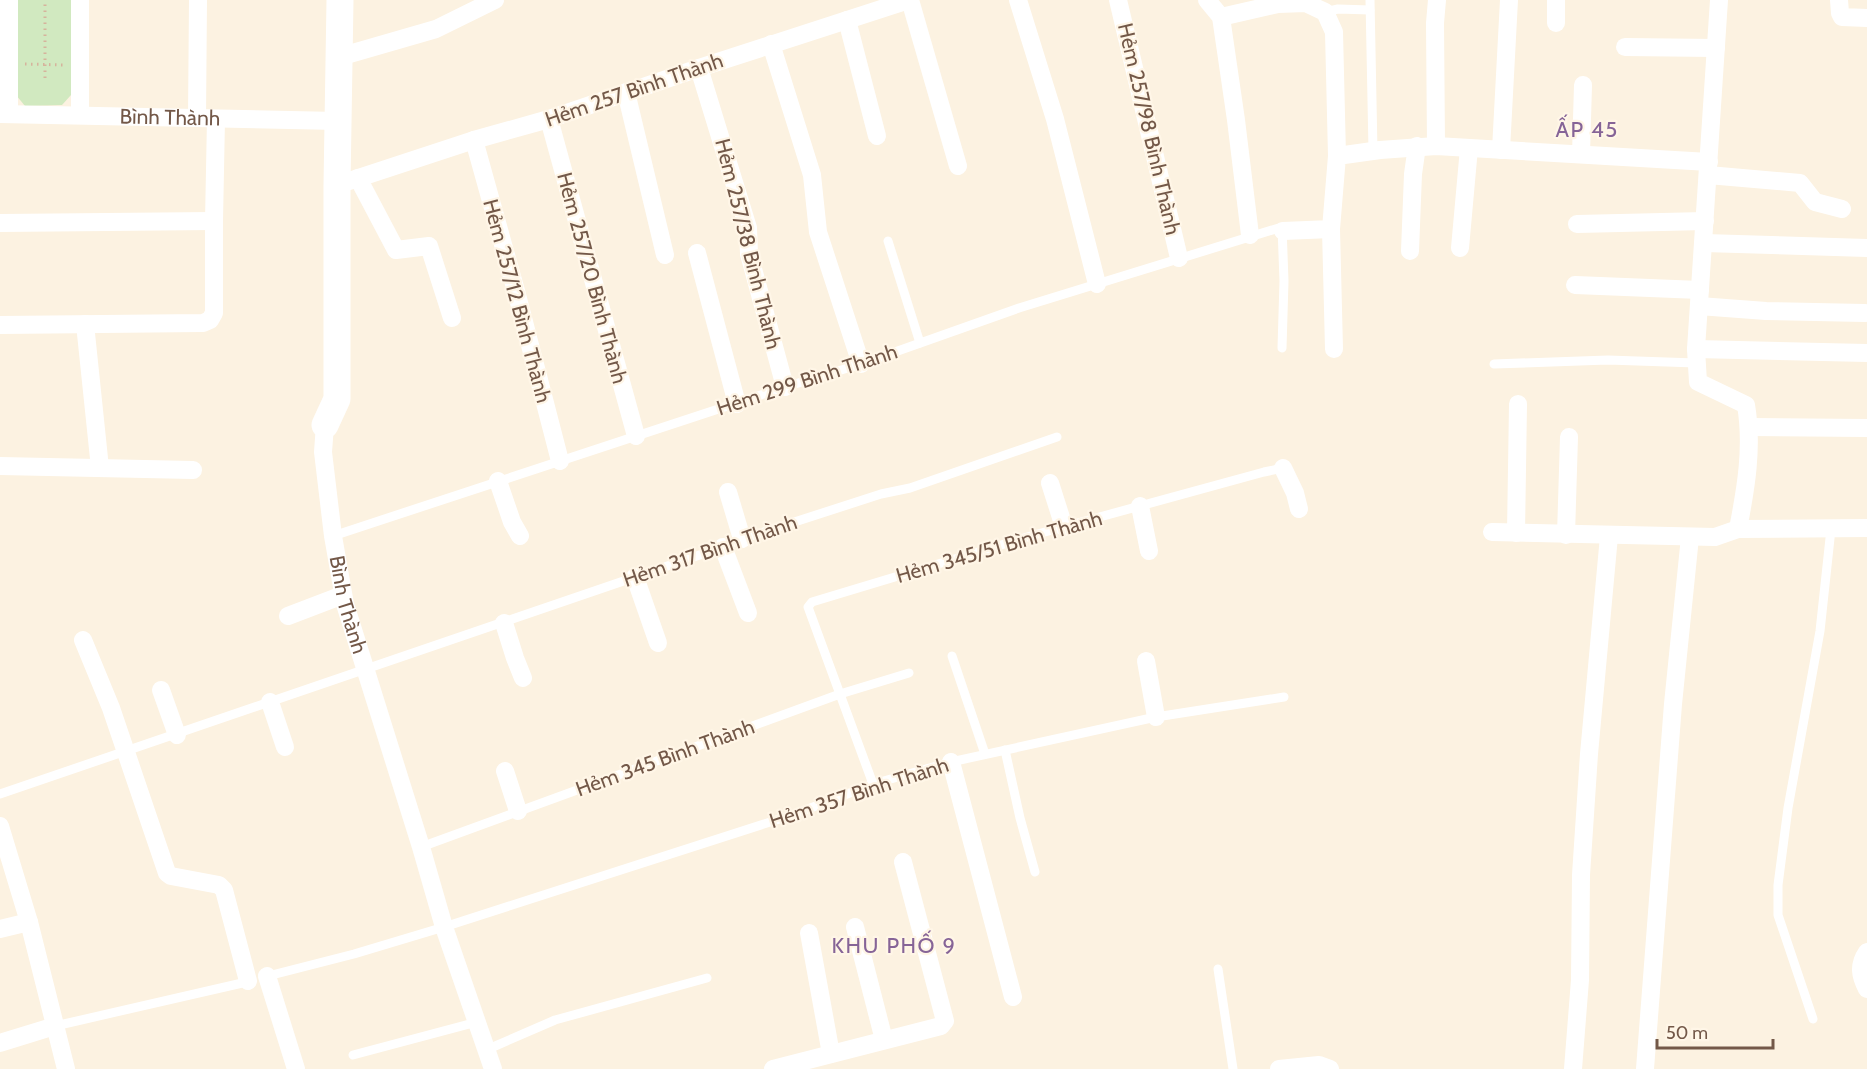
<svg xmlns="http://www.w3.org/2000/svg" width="1867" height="1069" font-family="Cabin,sans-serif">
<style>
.green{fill:#d1e9c0}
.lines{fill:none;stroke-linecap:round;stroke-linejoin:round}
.path{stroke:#d6b39c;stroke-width:3;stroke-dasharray:1.5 4.5;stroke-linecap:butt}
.lane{stroke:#fff;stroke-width:9}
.street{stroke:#fff;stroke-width:18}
.secondary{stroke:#fff;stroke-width:27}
.labels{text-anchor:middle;stroke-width:4.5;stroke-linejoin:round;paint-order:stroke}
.street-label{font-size:21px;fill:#735848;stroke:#fff6e7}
.neighbourhood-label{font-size:22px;letter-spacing:1.5px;fill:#866497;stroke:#fff6e7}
</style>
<rect width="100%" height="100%" fill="#fcf2e1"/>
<polygon class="green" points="17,0 71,0 71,95 62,105 25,106 16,95"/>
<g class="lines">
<g class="path">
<polyline points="25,64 64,65"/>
<polyline points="45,78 45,0"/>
</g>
<g class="lane">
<polyline points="1370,0 1373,151"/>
<polyline points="1325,12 1338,9 1370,10"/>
<polyline points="888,241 920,343"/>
<polyline points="1494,364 1608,360 1696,363"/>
<polyline points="333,536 785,387 861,364 1019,308 1282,227 1284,281 1282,348"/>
<polyline points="952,656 985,754"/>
<polyline points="1005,750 1020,818 1035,872"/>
<polyline points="873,784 808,607 812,602 1034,535 1264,472 1283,468"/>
<polyline points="0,794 723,547 742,539 881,494 910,488 1057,437"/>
<polyline points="421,847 840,694 909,673"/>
<polyline points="1218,969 1233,1069"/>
<polyline points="264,977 354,954 444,927 795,814 873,784 951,762 1156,717 1284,697"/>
<polyline points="1813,1019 1778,915 1778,885 1788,808 1820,631 1831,529"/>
<polyline points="55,1026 251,981"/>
<polyline points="486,1050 555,1020 707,978"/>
<polyline points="353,1055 477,1022"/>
</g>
<g class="street">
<polyline points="80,0 80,115"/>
<polyline points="910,0 958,166"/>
<polyline points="1018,0 1055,119 1097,284"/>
<polyline points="1118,0 1179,258"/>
<polyline points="1207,0 1221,17 1236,120 1250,235"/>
<path d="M1719,0L1696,349L1698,382L1746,405C1753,447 1746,488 1738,529"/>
<polyline points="1839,0 1840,13 1842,17 1867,18"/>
<polyline points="1221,17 1278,4 1306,3 1325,12 1334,32 1337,156"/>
<polyline points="847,20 877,136"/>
<polyline points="1556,23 1556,0"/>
<polyline points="771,44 812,175 818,232 861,364"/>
<polyline points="1625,47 1716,48"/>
<polyline points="339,57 436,29 495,0"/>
<polyline points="699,68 748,228 749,254 785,387"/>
<polyline points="626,92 665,255"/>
<path id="s1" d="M0,114L338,121"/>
<polyline points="9,114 9,0"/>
<polyline points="197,118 198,0"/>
<polyline points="549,119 636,436"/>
<polyline points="474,140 516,291 560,461"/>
<polyline points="1436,146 1435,23 1437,0"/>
<polyline points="1501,150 1509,0"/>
<polyline points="1581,154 1583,85"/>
<polyline points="1708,175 1800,183 1815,202 1842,209"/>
<polyline points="358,178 396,250 429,246 452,318"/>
<polyline points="337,185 474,140 549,119 699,68 909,0"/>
<polyline points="0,223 214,221"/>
<polyline points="1577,224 1705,221"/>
<polyline points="1331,229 1334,349"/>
<polyline points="1283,231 1331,229 1337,156 1380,150 1436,146 1709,162"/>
<polyline points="1704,243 1867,248"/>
<polyline points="1460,248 1469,148"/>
<polyline points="1410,251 1413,174 1417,146"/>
<polyline points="697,253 737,404"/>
<polyline points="1575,285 1700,290"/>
<polyline points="1699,306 1766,311 1865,313"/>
<polyline points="85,324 100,468"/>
<polyline points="0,325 203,323 210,320 214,313 214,221 216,119"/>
<polyline points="1696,349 1867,353"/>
<path id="s2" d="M325,425L323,452L333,536L345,604L421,847L444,927L493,1069"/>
<polyline points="1750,427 1867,428"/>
<polyline points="0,466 193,470"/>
<polyline points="1283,468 1295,493 1299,509"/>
<polyline points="498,481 512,522 520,536"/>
<polyline points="1050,483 1064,527"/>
<polyline points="728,492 742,539"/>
<polyline points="1140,506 1149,551"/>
<polyline points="1492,532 1715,537 1738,529 1867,528"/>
<polyline points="1516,533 1518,404"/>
<polyline points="1566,535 1569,437"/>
<polyline points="723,547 748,613"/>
<polyline points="635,577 658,643"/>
<polyline points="288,616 343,595"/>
<polyline points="504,623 515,658 523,678"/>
<polyline points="83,640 111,708 167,873 171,876 219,885 224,890 248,981"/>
<polyline points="1146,661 1156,717"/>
<polyline points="161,690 177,735"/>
<polyline points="270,702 285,747"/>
<polyline points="951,762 1013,997"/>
<polyline points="505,771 518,811"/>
<polyline points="0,826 29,922 66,1069"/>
<polyline points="855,927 884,1040"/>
<polyline points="0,929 29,922"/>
<polyline points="809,933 831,1054"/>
<path d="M1867,952C1858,965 1860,976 1867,989"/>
<polyline points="267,976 296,1069"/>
<polyline points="0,1043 55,1026"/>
<polyline points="773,1069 941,1026 945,1021 903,862"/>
<polyline points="1279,1069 1319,1065 1330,1069"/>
<polyline points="1573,1069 1580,980 1581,875 1589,754 1609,536"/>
<polyline points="1645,1069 1673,704 1690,537"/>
</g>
<polyline class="secondary" points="325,425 337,399 337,185 340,0"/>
</g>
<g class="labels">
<g class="street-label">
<text transform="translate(634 90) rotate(-19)" y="7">Hẻm 257 Bình Thành</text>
<text dy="7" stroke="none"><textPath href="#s1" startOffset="170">Bình Thành</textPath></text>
<text transform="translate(1149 129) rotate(77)" y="7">Hẻm 257/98 Bình Thành</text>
<text transform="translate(748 244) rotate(76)" y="7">Hẻm 257/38 Bình Thành</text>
<text transform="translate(592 278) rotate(75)" y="7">Hẻm 257/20 Bình Thành</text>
<text transform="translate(517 301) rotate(75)" y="7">Hẻm 257/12 Bình Thành</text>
<text transform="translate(807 380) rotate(-18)" y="7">Hẻm 299 Bình Thành</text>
<text transform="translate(999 547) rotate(-16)" y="7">Hẻm 345/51 Bình Thành</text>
<text transform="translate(710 551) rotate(-19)" y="7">Hẻm 317 Bình Thành</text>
<text dy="7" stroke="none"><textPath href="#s2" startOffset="182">Bình Thành</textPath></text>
<text transform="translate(665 758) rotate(-20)" y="7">Hẻm 345 Bình Thành</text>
<text transform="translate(859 793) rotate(-18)" y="7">Hẻm 357 Bình Thành</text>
</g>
<g class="neighbourhood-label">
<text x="1587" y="137">ẤP 45</text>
<text x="894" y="953">KHU PHỐ 9</text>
</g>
</g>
<path d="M1657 1039v9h116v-9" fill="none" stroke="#735848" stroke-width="3"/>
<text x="1666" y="1039" font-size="18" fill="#735848" stroke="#fff6e7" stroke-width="4.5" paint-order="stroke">50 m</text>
</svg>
